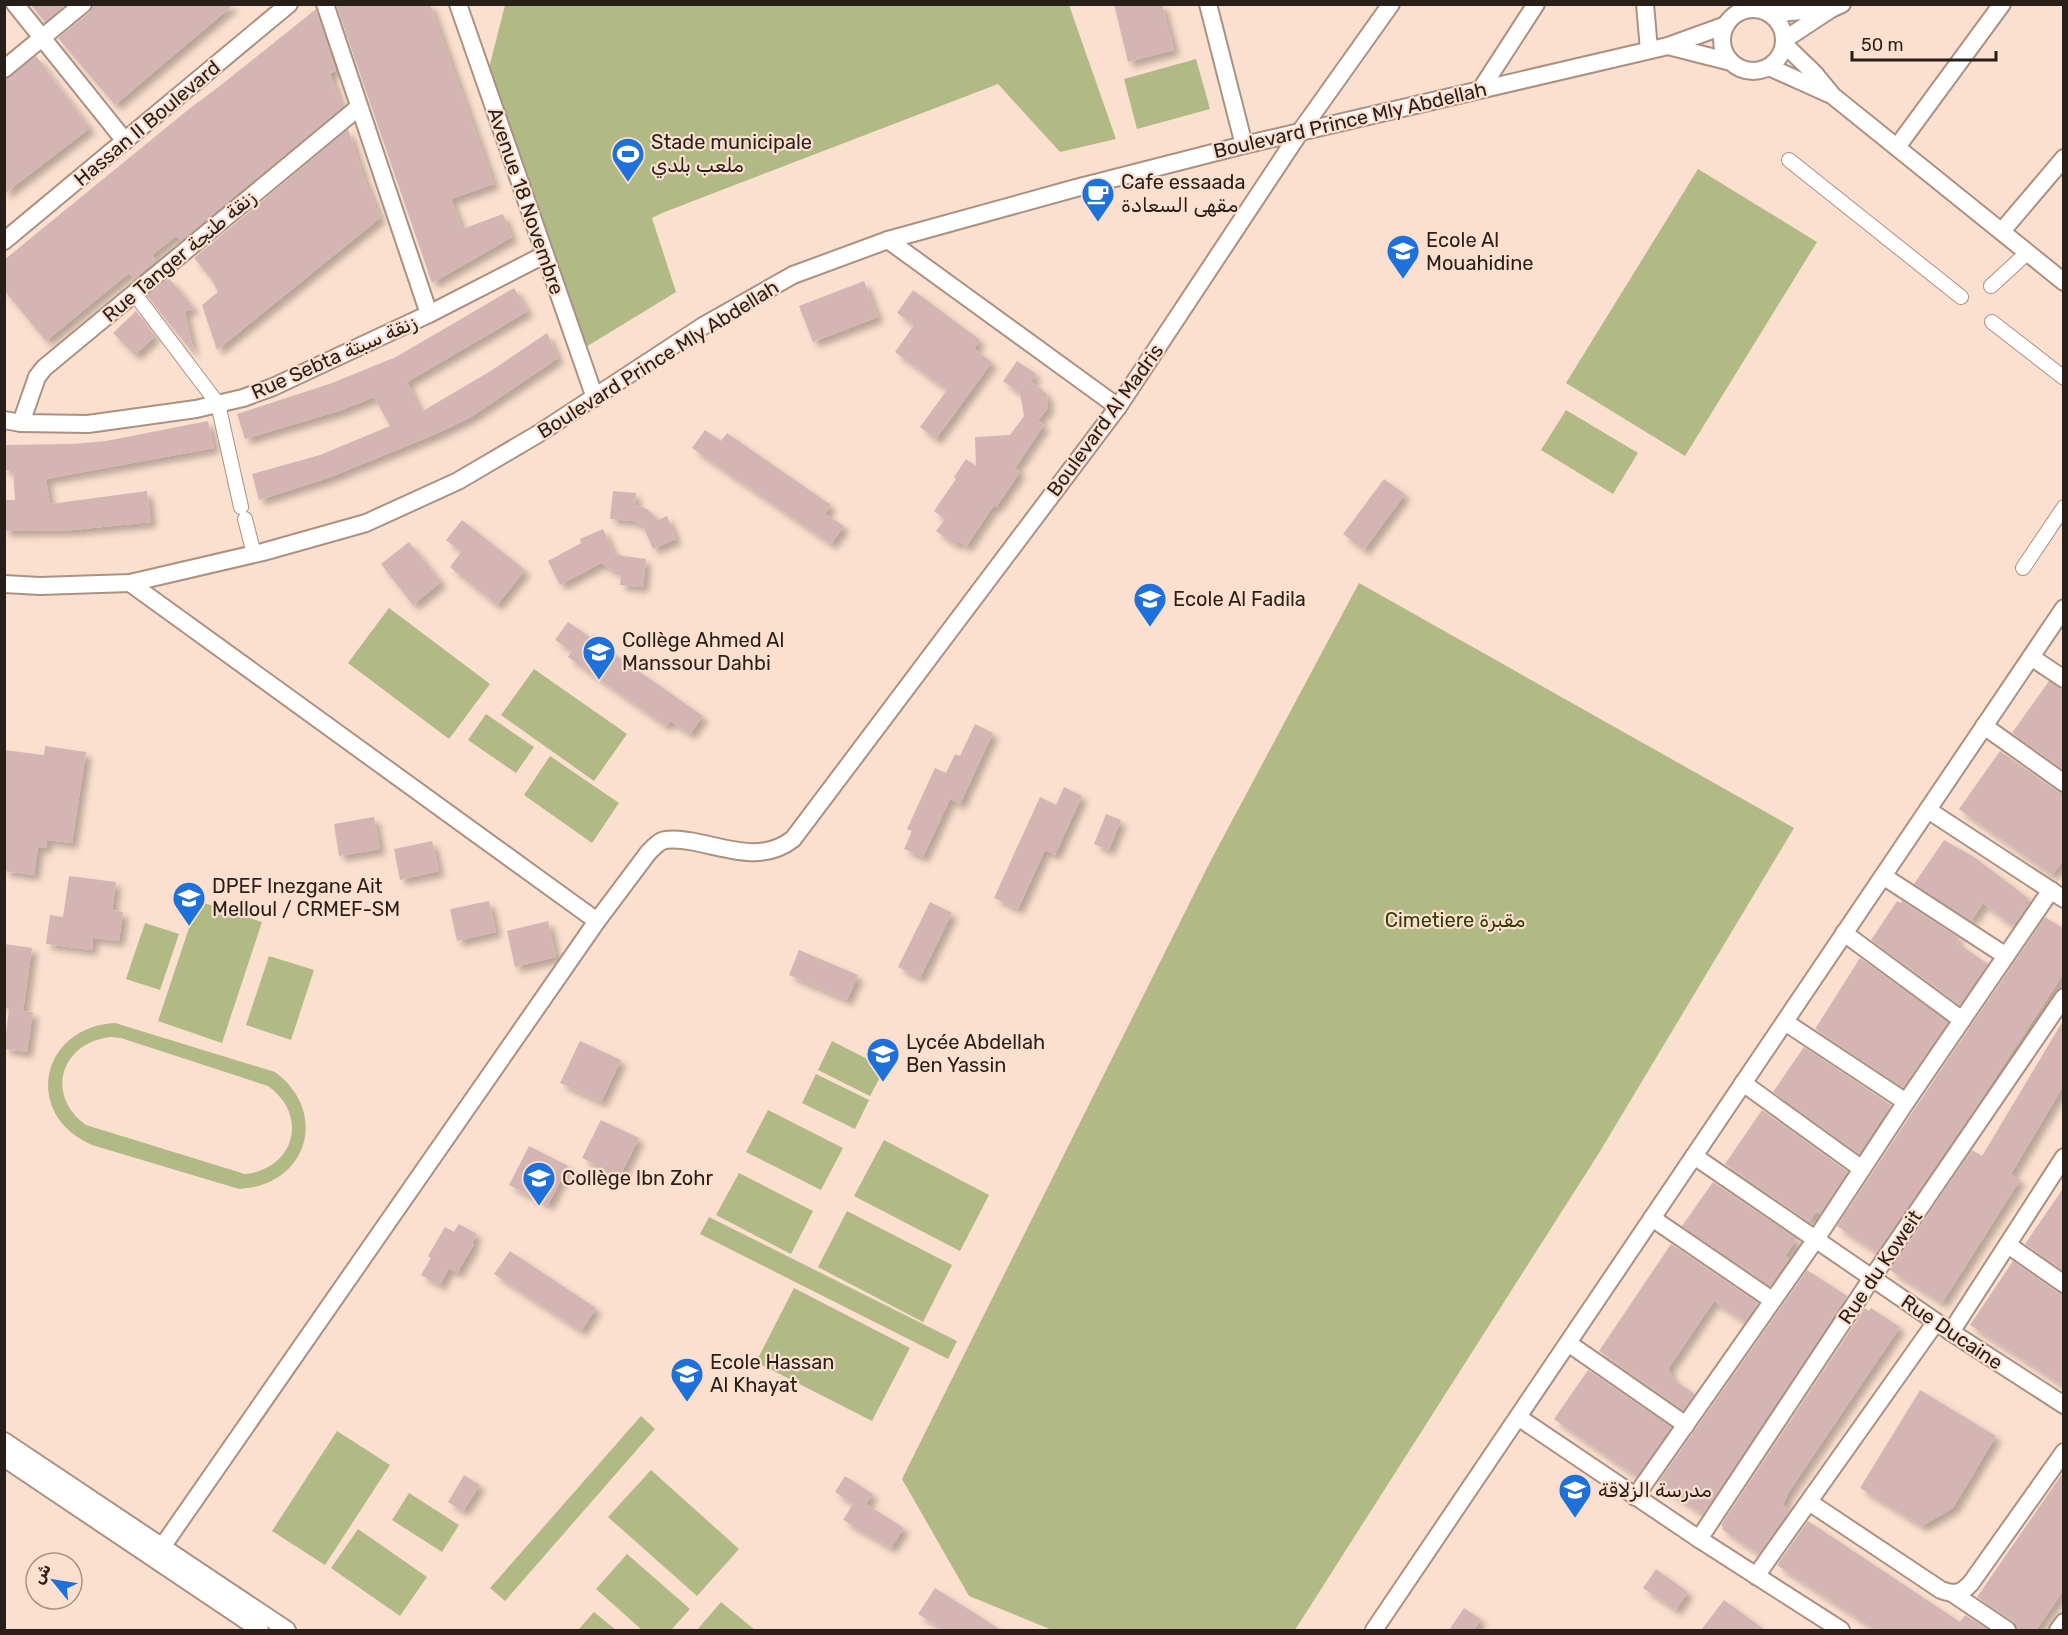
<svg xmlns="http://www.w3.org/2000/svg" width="2068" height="1635" font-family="Rubik,'Noto Naskh Arabic',sans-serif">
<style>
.green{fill:#b1b985;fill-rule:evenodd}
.building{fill:#d5b5b3;filter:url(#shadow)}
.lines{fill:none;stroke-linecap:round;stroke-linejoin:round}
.pedestrian-casing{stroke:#ab9182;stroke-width:16}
.minor-casing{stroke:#ab9182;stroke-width:20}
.pedestrian{stroke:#fff;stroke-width:14}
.minor{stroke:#fff;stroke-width:16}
.labels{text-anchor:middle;stroke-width:4.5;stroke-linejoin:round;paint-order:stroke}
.street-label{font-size:20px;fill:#291f19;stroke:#fbe0cf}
.poi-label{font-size:20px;fill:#291f19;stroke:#fbe0cf;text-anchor:start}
.park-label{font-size:20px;fill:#343905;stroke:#fbe0cf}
</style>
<defs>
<filter id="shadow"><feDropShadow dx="5.5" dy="5.5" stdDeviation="3" flood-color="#0004"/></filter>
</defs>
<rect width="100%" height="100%" fill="#fbe0cf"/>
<g class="green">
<polygon points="505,5 1069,5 1116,139 1060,152 998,84 662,213 652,218 676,292 576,353 483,92"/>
<polygon points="1196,59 1210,109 1137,129 1124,79"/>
<polygon points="1698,169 1817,242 1685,456 1566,383"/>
<polygon points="1566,410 1638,453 1613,494 1541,450"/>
<polygon points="1359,583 1794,828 1599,1153 1295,1630 1052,1630 969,1596 902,1479 1211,860"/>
<polygon points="389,608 490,684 449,739 348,663"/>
<polygon points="534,669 627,734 594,781 501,715"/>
<polygon points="486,714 534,747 516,773 468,740"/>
<polygon points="550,756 619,803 592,843 524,795"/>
<polygon points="198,901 262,922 222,1043 158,1021"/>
<polygon points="145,923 179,934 160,990 126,979"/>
<polygon points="269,956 314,970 291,1040 246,1025"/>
<path d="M115,1023L275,1072C330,1113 307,1186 239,1189L92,1145C22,1115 40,1027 115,1023ZM110,1037L121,1038L268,1086C309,1115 295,1169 245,1174L86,1125C45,1096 60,1043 110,1037Z"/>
<polygon points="832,1041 885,1068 870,1096 818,1070"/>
<polygon points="816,1074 869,1100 855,1129 802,1103"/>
<polygon points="768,1110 843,1148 821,1190 746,1152"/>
<polygon points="884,1140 989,1195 960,1251 854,1196"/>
<polygon points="739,1173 813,1211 791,1254 716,1215"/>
<polygon points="847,1211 952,1265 923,1322 818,1267"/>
<polygon points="709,1217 957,1341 948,1359 700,1234"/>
<polygon points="794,1288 910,1348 872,1421 756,1362"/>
<polygon points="641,1416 655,1429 505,1601 490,1588"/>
<polygon points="337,1431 390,1465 325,1565 272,1531"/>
<polygon points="651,1470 739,1549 697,1596 608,1517"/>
<polygon points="409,1493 459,1525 442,1552 392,1520"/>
<polygon points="358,1529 427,1577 400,1616 331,1568"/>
<polygon points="627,1554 690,1609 671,1630 642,1630 596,1589"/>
<polygon points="721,1602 755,1630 697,1630"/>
<polygon points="594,1612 616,1630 578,1630"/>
</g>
<g class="building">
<polygon points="30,4 66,4 45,22"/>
<polygon points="93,4 234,4 115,105 58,38 90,12"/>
<polygon points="336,4 430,4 494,184 451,199 462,229 503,214 512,237 432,283"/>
<polygon points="1114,4 1162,4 1174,50 1128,62"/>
<polygon points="316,9 336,71 330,73 342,108 181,241 176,236 152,255 156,261 134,279 129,273 46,341 4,290 4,260 189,109 221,85"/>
<polygon points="36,56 90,128 4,194 4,80"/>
<polygon points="348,129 363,175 380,218 217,350 202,305 218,292 212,280 194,258"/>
<polygon points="169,278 194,309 185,311 194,354 147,296"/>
<polygon points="864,281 878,317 813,342 799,306"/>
<polygon points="514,288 528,311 407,382 421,412 489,372 547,333 558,358 471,417 436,434 328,478 259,500 252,474 320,455 390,426 374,397 342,410 245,439 237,414 332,383 396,357"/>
<polygon points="913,290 980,340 974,349 992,362 936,439 920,427 947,390 895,352 914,325 897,313"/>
<polygon points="136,311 155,336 135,355 113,333"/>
<polygon points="1017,361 1036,374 1031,381 1047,394 1048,408 1038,420 1044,425 1015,468 1020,472 996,507 994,505 966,547 958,541 956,545 936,531 945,519 934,511 956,479 954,477 966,459 976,466 975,437 1010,435 1024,416 1020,393 1003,381"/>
<polygon points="208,421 214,448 46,479 50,504 147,491 151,522 73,530 4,531 4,500 15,500 13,470 4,470 4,445 72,444 106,441"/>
<polygon points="705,430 721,441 727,433 831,505 825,514 844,526 831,544 692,448"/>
<polygon points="1384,479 1405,494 1364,550 1343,534"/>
<polygon points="613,491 636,493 635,505 647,509 658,520 667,516 676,539 653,549 643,526 633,521 610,519"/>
<polygon points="462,520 525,570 497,605 450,567 461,552 446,540"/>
<polygon points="603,529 613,552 623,556 646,559 643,587 620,585 621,573 610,569 601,563 560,585 548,561 581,543 580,539"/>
<polygon points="409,542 441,582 413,605 381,564"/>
<polygon points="568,622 703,716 690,734 670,721 666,726 568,657 572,651 555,640"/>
<polygon points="2049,681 2064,689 2064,770 2012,733"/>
<polygon points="975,724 993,733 960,804 950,799 923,857 904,849 912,831 907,829 935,768 946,773 955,754 960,756"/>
<polygon points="45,746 86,752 72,843 47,840 46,848 38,847 34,875 4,871 4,750 44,755"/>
<polygon points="2000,751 2058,792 2064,793 2064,860 2052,875 1959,809"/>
<polygon points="1064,787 1082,796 1055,855 1045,850 1018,909 994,898 1040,797 1056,805"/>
<polygon points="1106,814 1121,820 1109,850 1094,844"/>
<polygon points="374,817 380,849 339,856 334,824"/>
<polygon points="1944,840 1974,857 2028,898 2024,903 2028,905 2013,926 1983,903 1971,921 1914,884"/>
<polygon points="432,841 439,871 400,880 394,849"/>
<polygon points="69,876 116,882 112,910 123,912 119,941 93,938 92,950 46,944 50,915 63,917"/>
<polygon points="489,901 496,932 457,941 450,909"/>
<polygon points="1897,901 1901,903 1902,901 1959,938 1956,942 1988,964 1960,1005 1871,940"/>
<polygon points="930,902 952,913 920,978 898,967"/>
<polygon points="2045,917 2064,929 2064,973 1974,1110 1877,1252 1837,1226 1915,1108"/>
<polygon points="548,921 556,957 515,967 507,931"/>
<polygon points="4,944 32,948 23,1011 33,1012 27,1052 4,1049 9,1009 10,1009 4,1008"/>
<polygon points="799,950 858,975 847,1000 789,975"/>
<polygon points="1860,958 1948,1022 1903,1088 1815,1029"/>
<polygon points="2064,1019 2064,1085 2011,1174 2020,1180 1942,1303 1890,1270 1972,1150 1982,1156"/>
<polygon points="580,1041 621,1060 601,1102 560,1083"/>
<polygon points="1804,1047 1891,1105 1859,1154 1773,1092"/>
<polygon points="1762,1110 1848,1172 1820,1214 1816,1212 1809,1222 1725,1164"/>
<polygon points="601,1120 639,1138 620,1176 582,1158"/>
<polygon points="529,1146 568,1166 548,1205 509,1185"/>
<polygon points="1713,1182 1797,1239 1785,1256 1789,1259 1770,1286 1682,1226"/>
<polygon points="2064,1187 2064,1271 2025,1244"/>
<polygon points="459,1224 477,1234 472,1243 474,1244 457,1273 449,1268 440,1285 421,1275 431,1258 428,1256 445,1227 454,1232"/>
<polygon points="1671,1244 1758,1303 1745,1322 1714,1301 1668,1369 1674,1380 1695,1394 1683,1410 1599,1351"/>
<polygon points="510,1251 596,1308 581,1331 494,1274"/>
<polygon points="2013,1261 2058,1293 2064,1294 2064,1386 1970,1325"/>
<polygon points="1807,1270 1847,1296 1703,1514 1657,1484"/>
<polygon points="1865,1308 1869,1311 1871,1308 1900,1327 1788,1493 1783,1505 1790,1510 1759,1554 1722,1529 1723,1527 1721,1525"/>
<polygon points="1588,1370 1671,1427 1637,1477 1554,1419"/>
<polygon points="1920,1390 1996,1436 1953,1508 1922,1526 1860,1488"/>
<polygon points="2064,1471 2064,1590 2036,1630 2017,1630 2013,1621 1977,1597"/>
<polygon points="464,1475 480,1485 463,1511 448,1502"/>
<polygon points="845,1476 873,1494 866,1504 904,1528 891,1548 843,1520 853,1504 835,1492"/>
<polygon points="1808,1521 1960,1622 1965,1615 1989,1630 1876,1630 1777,1565"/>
<polygon points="1656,1569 1688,1592 1676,1610 1643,1588"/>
<polygon points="935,1588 1001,1630 944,1630 918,1614"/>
<polygon points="1724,1600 1765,1630 1701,1630"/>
<polygon points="1464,1608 1481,1619 1474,1630 1449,1630"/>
</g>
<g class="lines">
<g class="pedestrian-casing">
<g id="pedestrian">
<polyline points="1789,160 1961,297"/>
<polyline points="1991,286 2028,252"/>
<polyline points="134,293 218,404 241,507"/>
<polyline points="1992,322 2064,378"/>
<polyline points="245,519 254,554"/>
<polyline points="2023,568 2064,507"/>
</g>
</g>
<g class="minor-casing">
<g id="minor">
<polyline points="15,4 125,141"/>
<polyline points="325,4 429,314"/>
<polyline points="458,4 595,398"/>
<polyline points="1208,4 1244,145"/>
<polyline points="1645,4 1649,50"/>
<circle cx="1753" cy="40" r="31"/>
<polyline points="1770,14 1833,8 1842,4"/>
<polyline points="1784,40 1831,9"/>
<polyline points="1784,44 1815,74 1833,96 2064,282"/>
<polyline points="1668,46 1731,62"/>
<polyline points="1769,67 1829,94"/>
<polyline points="4,69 83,4"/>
<polyline points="1481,89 1536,4"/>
<polyline points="1897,147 2002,4"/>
<polyline points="2002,231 2064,158"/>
<polyline points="888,240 1118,407"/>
<polyline points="4,241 289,4"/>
<polyline points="4,420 21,423 88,424 196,409 243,398 273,387 429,314 544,255"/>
<polyline points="21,423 37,377 44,368 359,107"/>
<polyline points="130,583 597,921 162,1547"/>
<polyline points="4,584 40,586 130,583 263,552 366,523 458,481 538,434 703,326 793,275 888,240 1076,188 1244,145 1668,46 1726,25"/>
<polyline points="2031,657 2064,679"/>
<polyline points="1984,726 2064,783"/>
<polyline points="1928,810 2064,899"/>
<polyline points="1883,876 2006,956"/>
<path d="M597,921L648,853C652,849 656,844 662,841C670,838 681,840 689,841C726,847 761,864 793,839L1118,407L1300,132L1391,4"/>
<polyline points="1844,933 1962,1020"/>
<polyline points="1785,1022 1906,1102"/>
<polyline points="1743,1083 1862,1169"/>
<polyline points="1694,1156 1951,1332 2064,1405"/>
<polyline points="1652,1218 1772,1300"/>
<polyline points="2008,1245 2064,1284"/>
<polyline points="1951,1332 2064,1157"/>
<polyline points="1568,1343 1686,1425"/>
<polyline points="1518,1417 1699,1539 1841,1630"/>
<polyline points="4,1441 287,1630"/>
<polyline points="4,1458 260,1630"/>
<polyline points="1635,1497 1816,1239 1906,1102 2051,890"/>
<path d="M1809,1502L1941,1590C1955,1595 1961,1594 1971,1583L2064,1452"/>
<polyline points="1699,1539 1872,1278 2064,997"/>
<polyline points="1756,1576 1936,1322"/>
<polyline points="1952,1593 2007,1630"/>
<polyline points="1374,1630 2064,608"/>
<polyline points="2058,1630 2064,1622"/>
</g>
</g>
<use href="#pedestrian" class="pedestrian"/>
<use href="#minor" class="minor"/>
</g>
<defs>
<g id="stadium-pin" transform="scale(1.725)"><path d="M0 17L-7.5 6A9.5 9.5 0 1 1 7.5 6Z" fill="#1e70da" stroke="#fbe0cf"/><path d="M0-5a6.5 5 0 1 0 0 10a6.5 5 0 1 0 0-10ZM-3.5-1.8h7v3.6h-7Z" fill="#fff"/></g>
<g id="cafe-pin" transform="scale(1.725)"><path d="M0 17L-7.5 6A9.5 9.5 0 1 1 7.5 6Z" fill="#1e70da" stroke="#fbe0cf"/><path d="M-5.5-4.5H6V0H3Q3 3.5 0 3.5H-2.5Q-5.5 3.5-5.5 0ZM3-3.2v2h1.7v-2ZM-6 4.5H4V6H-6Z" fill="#fff"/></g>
<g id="school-pin" transform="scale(1.725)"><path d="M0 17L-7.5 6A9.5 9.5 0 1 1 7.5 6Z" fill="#1e70da" stroke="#fbe0cf"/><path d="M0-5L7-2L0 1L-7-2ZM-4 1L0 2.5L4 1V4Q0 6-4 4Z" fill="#fff"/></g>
</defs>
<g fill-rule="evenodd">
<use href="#stadium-pin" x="628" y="154"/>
<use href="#cafe-pin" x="1098" y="194"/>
<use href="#school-pin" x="1403" y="251"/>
<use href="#school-pin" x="1150" y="599"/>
<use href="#school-pin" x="599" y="652"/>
<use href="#school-pin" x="189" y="898"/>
<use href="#school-pin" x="883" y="1054"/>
<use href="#school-pin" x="539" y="1178"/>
<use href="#school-pin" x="687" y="1374"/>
<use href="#school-pin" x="1575" y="1490"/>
</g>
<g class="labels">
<g class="street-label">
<text transform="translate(1350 120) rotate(-13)" y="7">Boulevard Prince Mly Abdellah</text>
<text transform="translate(147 123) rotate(-40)" y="7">Hassan II Boulevard</text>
<text transform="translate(526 201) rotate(71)" y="7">Avenue 18 Novembre</text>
<text transform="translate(179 256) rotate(-40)" y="7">Rue Tanger زنقة طنجة</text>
<text transform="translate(334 357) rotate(-24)" y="7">Rue Sebta زنقة سبتة</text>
<text transform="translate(658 359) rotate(-32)" y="7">Boulevard Prince Mly Abdellah</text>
<text transform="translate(1105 420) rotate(-54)" y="7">Boulevard Al Madris</text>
<text transform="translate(1880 1267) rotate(-56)" y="7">Rue du Koweit</text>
<text transform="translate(1952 1332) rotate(34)" y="7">Rue Ducaine</text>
</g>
<g class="poi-label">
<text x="651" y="149">Stade municipale<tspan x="651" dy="23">ملعب بلدي</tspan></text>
<text x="1121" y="189">Cafe essaada<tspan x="1121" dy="23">مقهى السعادة</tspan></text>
<text x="1426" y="247">Ecole Al<tspan x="1426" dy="23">Mouahidine</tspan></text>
<text x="1173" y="606">Ecole Al Fadila</text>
<text x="622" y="647">Collège Ahmed Al<tspan x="622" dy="23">Manssour Dahbi</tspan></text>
<text x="212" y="893">DPEF Inezgane Ait<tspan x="212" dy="23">Melloul / CRMEF-SM</tspan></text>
<text x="906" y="1049">Lycée Abdellah<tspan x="906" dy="23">Ben Yassin</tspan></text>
<text x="562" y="1185">Collège Ibn Zohr</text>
<text x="710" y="1369">Ecole Hassan<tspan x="710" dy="23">Al Khayat</tspan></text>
<text x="1598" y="1497">مدرسة الزلاقة</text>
</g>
<g class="park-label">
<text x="1455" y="927">Cimetiere مقبرة</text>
</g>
</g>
<rect width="2068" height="1635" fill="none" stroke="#291f19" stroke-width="12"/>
<g transform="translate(54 1581) rotate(300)"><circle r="28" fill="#fbe0cf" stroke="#a79386" stroke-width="1.5"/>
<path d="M0-4.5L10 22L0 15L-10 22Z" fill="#1e70da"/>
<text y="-9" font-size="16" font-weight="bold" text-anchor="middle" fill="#291f19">ش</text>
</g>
<path d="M1852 51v9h144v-9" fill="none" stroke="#291f19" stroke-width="3"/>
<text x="1861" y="51" font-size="18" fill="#291f19" stroke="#fbe0cf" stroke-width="4.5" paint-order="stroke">50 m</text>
</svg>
